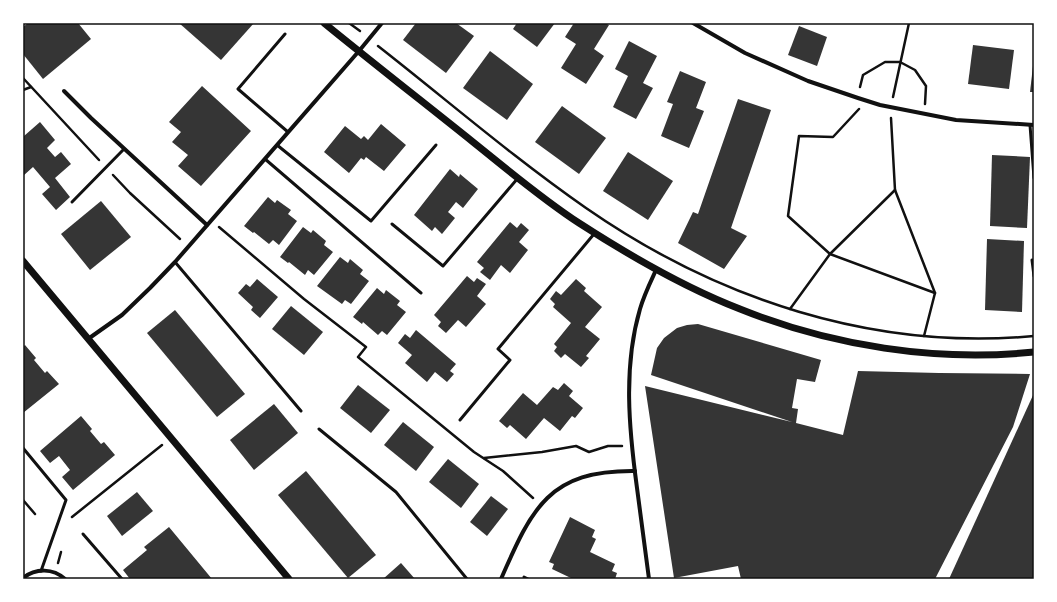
<svg xmlns="http://www.w3.org/2000/svg" width="1057" height="602" font-family="'Open Sans',sans-serif">
<style>
.building{fill:#353535}
.lines{fill:none;stroke-linecap:round;stroke-linejoin:round}
.path{stroke:#111;stroke-width:2.5}
.service{stroke:#111;stroke-width:3}
.minor{stroke:#111;stroke-width:4}
.tertiary{stroke:#111;stroke-width:7}
.neatline{fill:none;stroke:#111;stroke-width:1.5}
</style>
<rect width="100%" height="100%" fill="#fff"/>
<g class="building">
<polygon points="28,23 78,23 91,39 43,79 23,54 23,27"/>
<polygon points="179,23 254,23 221,60"/>
<polygon points="416,23 456,23 474,36 446,73 403,40"/>
<polygon points="517,23 555,23 537,47 513,29"/>
<polygon points="574,23 605,23 609,25 594,49 604,56 586,84 561,68 576,44 565,37"/>
<polygon points="799,26 827,37 817,66 788,55"/>
<polygon points="629,41 657,56 643,83 653,88 636,119 613,107 628,76 615,69"/>
<polygon points="973,45 1014,50 1009,89 968,84"/>
<polygon points="490,51 533,84 507,120 463,88"/>
<polygon points="1033,66 1034,66 1034,92 1030,92"/>
<polygon points="680,71 706,82 696,108 704,111 689,148 661,136 673,104 667,102"/>
<polygon points="202,86 251,131 201,186 178,166 188,155 172,142 181,132 169,122"/>
<polygon points="738,99 771,110 731,228 747,236 724,269 678,243 693,212 698,214"/>
<polygon points="562,106 606,138 579,174 535,142"/>
<polygon points="40,122 55,140 47,148 55,157 61,152 71,164 55,178 70,197 56,210 42,194 50,187 33,167 23,176 23,134 24,136"/>
<polygon points="381,124 406,145 384,171 366,157 364,160 361,158 349,173 324,152 345,126 361,139 364,136 368,140"/>
<polygon points="628,152 673,181 648,220 603,191"/>
<polygon points="992,155 1030,157 1027,228 990,226"/>
<polygon points="450,169 459,177 460,174 478,189 463,208 456,202 448,212 455,218 442,234 435,227 432,231 414,215"/>
<polygon points="268,197 275,203 277,200 291,210 288,214 297,221 279,245 273,240 269,244 254,232 253,233 244,226"/>
<polygon points="101,201 131,237 90,270 61,234"/>
<polygon points="510,222 517,228 521,223 529,230 519,242 528,250 510,273 501,265 490,280 480,272 484,268 477,262"/>
<polygon points="303,227 311,233 313,230 326,241 324,245 333,252 314,275 308,270 305,275 289,262 288,263 280,257"/>
<polygon points="987,239 1024,241 1022,312 985,310"/>
<polygon points="340,257 348,263 350,259 363,270 360,274 369,281 351,304 345,300 342,304 317,286"/>
<polygon points="467,276 474,282 477,278 486,284 477,296 486,304 466,327 458,320 446,333 438,326 441,322 434,315"/>
<polygon points="257,279 278,297 260,318 251,310 253,307 238,293 246,284 250,287"/>
<polygon points="576,279 586,288 584,291 602,307 585,327 600,339 586,356 589,358 581,367 565,354 561,358 554,351 557,347 554,344 571,323 553,307 555,304 550,299 556,291 561,295"/>
<polygon points="377,288 384,294 386,290 400,301 397,305 406,312 387,335 382,331 378,335 363,322 362,324 353,317"/>
<polygon points="291,306 323,332 304,355 272,329"/>
<polygon points="175,310 245,394 217,417 147,333"/>
<polygon points="698,324 821,360 815,382 797,379 792,408 798,409 796,423 843,435 858,371 939,373 1030,374 1013,427 935,579 741,579 738,566 674,578 645,386 792,422 651,375 657,348 664,338 677,328 687,325"/>
<polygon points="416,330 456,364 450,371 454,374 447,382 435,372 427,382 405,363 412,355 398,343 405,334 410,338"/>
<polygon points="25,345 36,358 34,360 45,373 47,371 59,384 23,413 23,347"/>
<polygon points="564,383 573,391 569,396 583,408 575,418 572,416 560,431 544,418 526,439 510,425 507,428 499,421 523,393 537,405 553,387 558,390"/>
<polygon points="358,385 390,410 371,433 340,408"/>
<polygon points="1034,393 1034,579 949,579"/>
<polygon points="274,404 298,433 254,470 230,440"/>
<polygon points="81,416 92,429 90,431 101,444 104,442 115,455 73,490 62,477 70,470 59,456 50,463 40,451"/>
<polygon points="403,422 434,447 416,471 384,445"/>
<polygon points="448,459 479,484 461,508 429,482"/>
<polygon points="306,471 376,555 348,578 278,495"/>
<polygon points="137,492 153,511 122,536 107,516"/>
<polygon points="491,496 508,509 487,536 470,522"/>
<polygon points="570,517 595,530 592,537 596,539 590,552 615,564 612,571 617,573 615,579 573,579 552,569 554,564 549,562"/>
<polygon points="169,527 212,579 130,579 123,570 147,550 144,547"/>
<polygon points="401,563 415,579 383,579"/>
</g>
<g class="lines">
<g class="path">
<polyline points="349,23 360,31"/>
<path d="M378,46C447,100 514,158 586,208C717,299 873,351 1034,336"/>
<polyline points="23,78 99,160"/>
<polyline points="860,87 863,75 885,62 900,62 915,70 926,86 925,104"/>
<polyline points="23,90 31,87"/>
<polyline points="893,97 909,23"/>
<polyline points="859,109 833,137 799,136 788,216 830,254 935,293"/>
<polyline points="891,118 895,190 935,293 924,336"/>
<polyline points="113,175 130,193 180,239"/>
<polyline points="219,227 304,299 366,347 358,357 474,452 503,471 533,498"/>
<polyline points="790,309 830,254 895,190"/>
<polyline points="484,458 542,452 576,446 589,452 608,446 622,446"/>
<polyline points="23,500 35,514"/>
<polyline points="72,517 162,445"/>
<polyline points="58,563 61,552"/>
</g>
<g class="service">
<polyline points="285,34 238,89 288,132"/>
<polyline points="1030,125 1034,178"/>
<polyline points="277,145 371,221 436,145"/>
<polyline points="265,159 421,293"/>
<polyline points="72,202 124,149"/>
<polyline points="392,224 443,266 518,178"/>
<polyline points="1032,260 1034,276"/>
<polyline points="175,262 301,411"/>
<polyline points="460,420 510,360 498,349 594,234"/>
<polyline points="319,429 396,492 467,579"/>
<polyline points="23,448 66,500 41,571"/>
<polyline points="83,534 122,579"/>
<polyline points="524,577 528,579"/>
</g>
<g class="minor">
<polyline points="693,23 745,53 808,81 858,98 880,105 956,120 1034,125"/>
<polyline points="64,91 91,118 207,225"/>
<polyline points="88,339 122,315 150,288 175,262 359,51 382,23"/>
<path d="M23,578C36,568 53,568 65,579"/>
<path d="M501,579C532,508 549,470 635,471"/>
<path d="M649,579C645,549 641,518 637,488C629,429 623,367 640,309C644,295 650,283 656,270"/>
</g>
<g class="tertiary">
<path d="M324,23C373,63 423,102 473,142C508,170 542,199 579,223C630,256 683,287 740,309C832,346 935,362 1034,352"/>
<polyline points="23,261 289,579"/>
</g>
</g>
<rect width="1057" height="602" fill="none" stroke="#ffffff" stroke-width="48"/>
<rect x="24" y="24" width="1009" height="554" class="neatline"/>
</svg>
